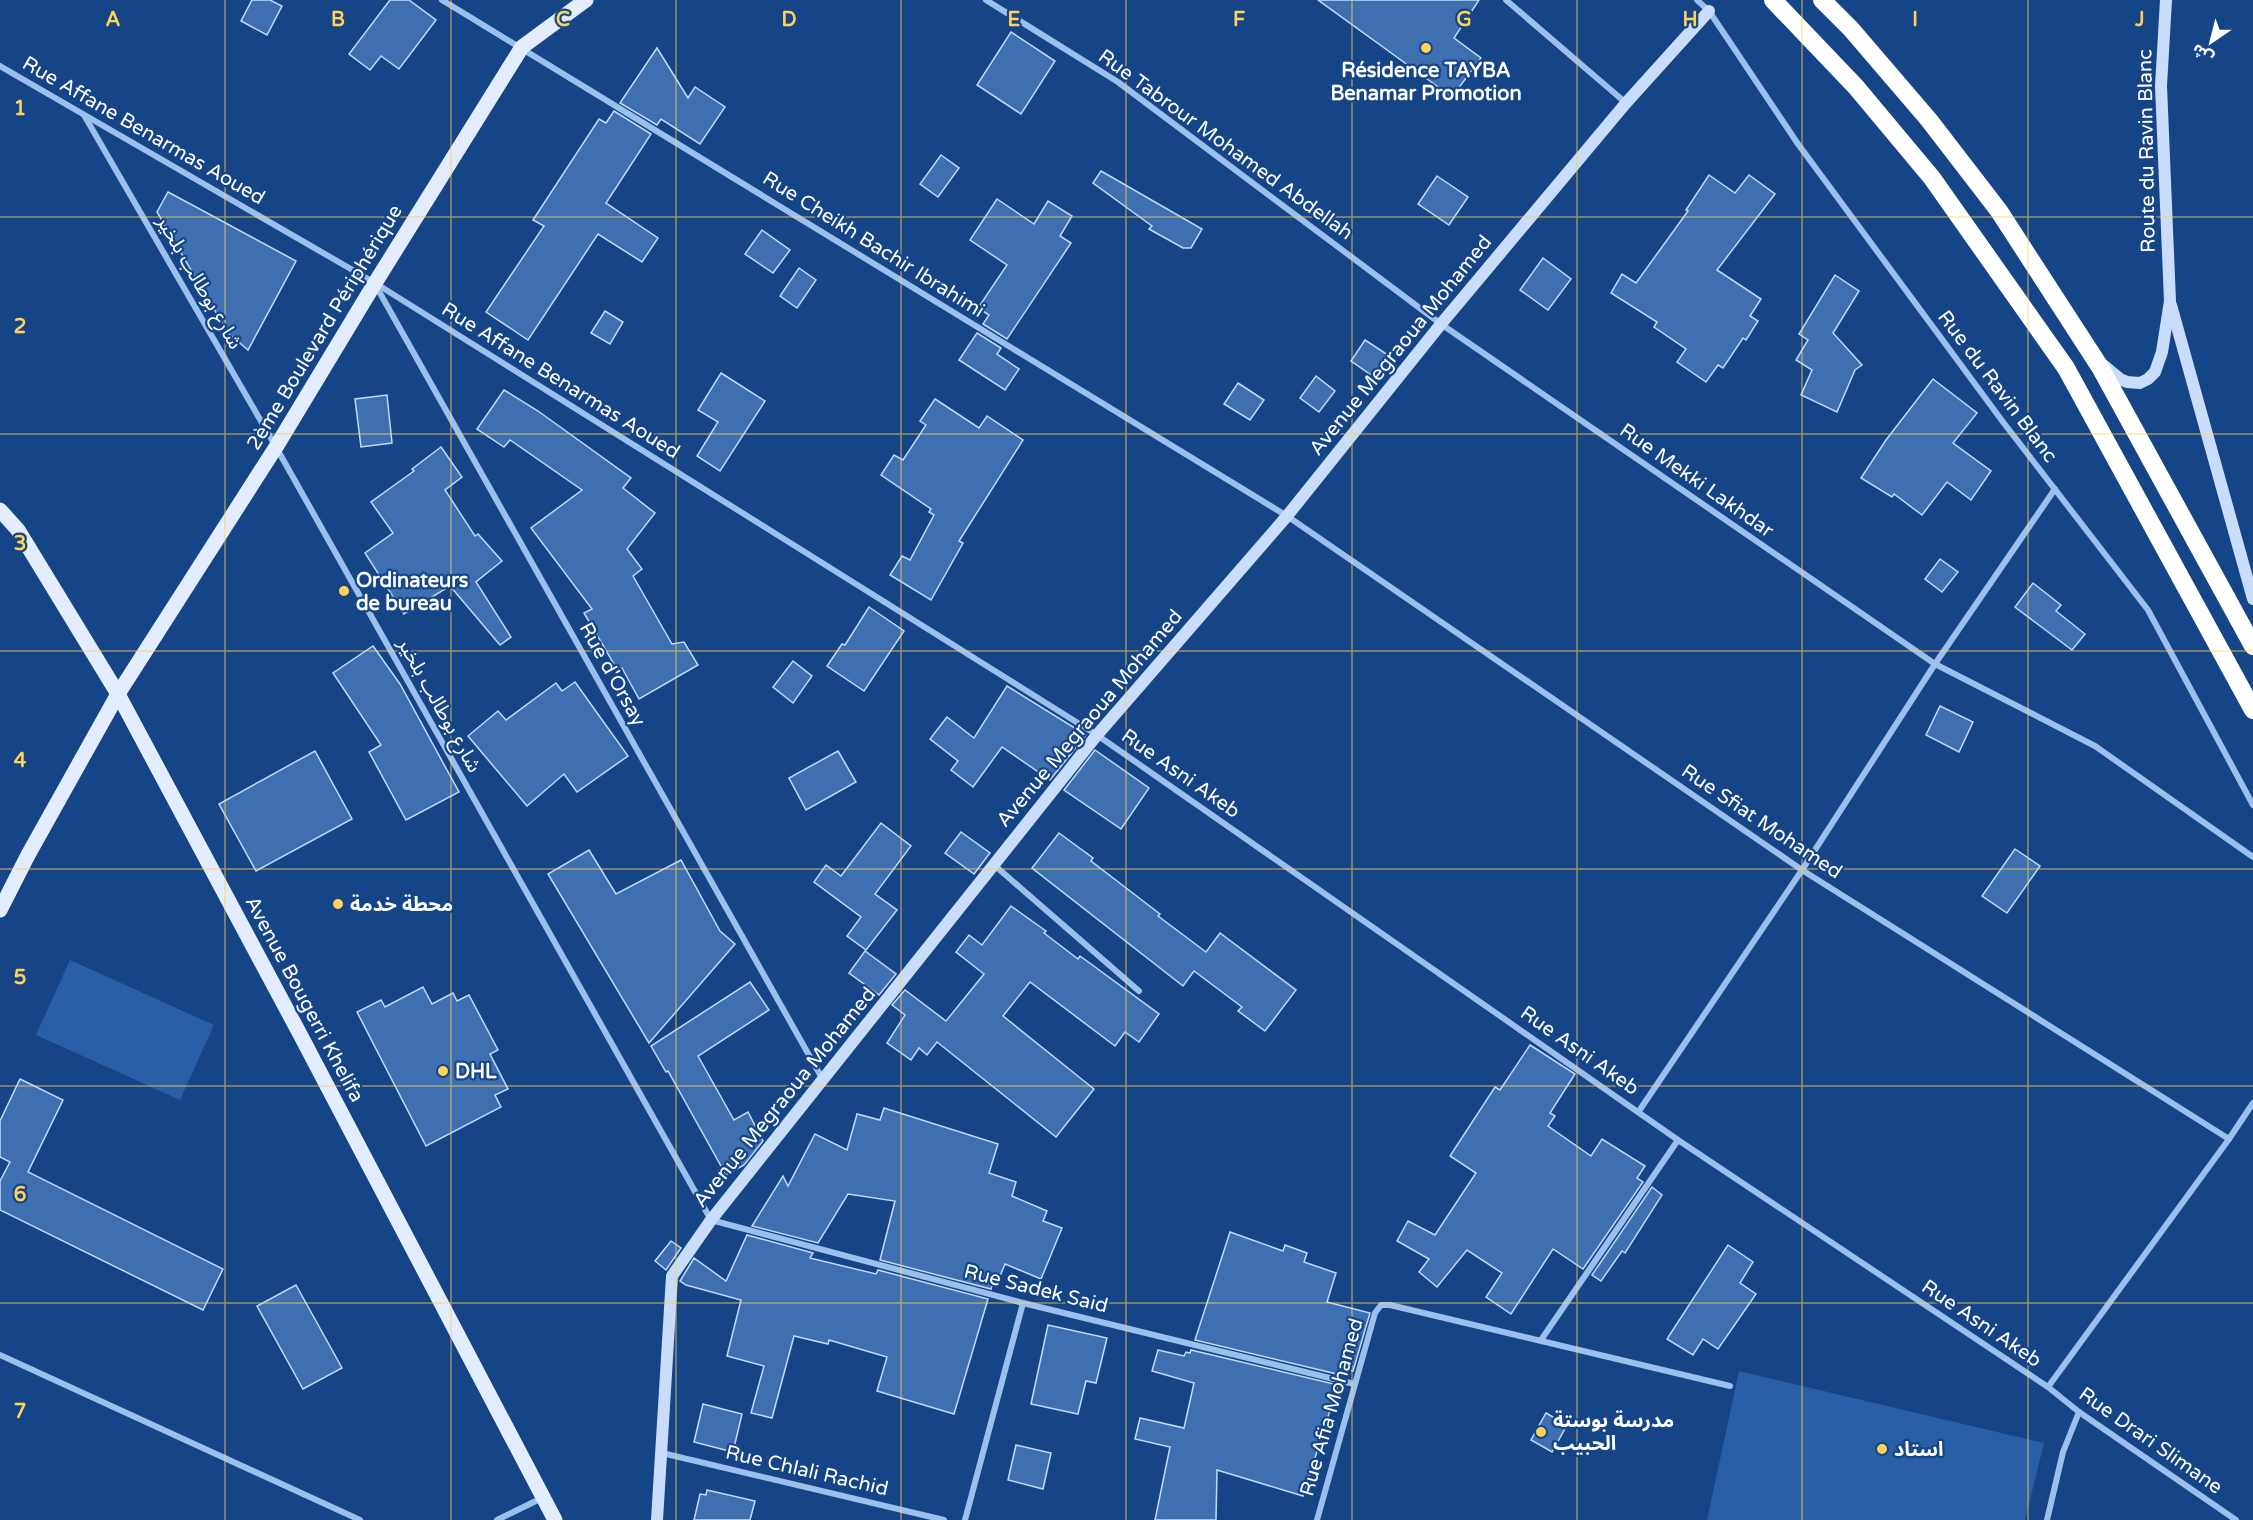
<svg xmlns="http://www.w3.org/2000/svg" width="2253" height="1520" font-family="'Varela Round','Noto Sans Arabic',sans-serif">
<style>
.green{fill:#285fa6}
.building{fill:#3e70b1;stroke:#c1dafa;stroke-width:1.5}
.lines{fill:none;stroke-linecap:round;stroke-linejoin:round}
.street{stroke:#9cc0ee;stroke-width:6}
.secondary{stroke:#c9ddfa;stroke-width:12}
.primary{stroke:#e3edff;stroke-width:15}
.highway{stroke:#fff;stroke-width:18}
.grid{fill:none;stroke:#ffd259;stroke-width:1.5;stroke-opacity:0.55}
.poi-dot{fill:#ffd259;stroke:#164587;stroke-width:2}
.labels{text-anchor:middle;stroke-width:4.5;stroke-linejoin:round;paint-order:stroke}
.poi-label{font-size:20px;font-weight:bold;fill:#fff;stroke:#164587;text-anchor:start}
.street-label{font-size:20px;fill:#fff;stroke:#164587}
.grid-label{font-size:20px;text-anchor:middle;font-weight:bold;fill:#ffd259;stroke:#164587;stroke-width:4.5;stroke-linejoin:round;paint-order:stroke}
</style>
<rect width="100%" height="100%" fill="#164587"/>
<g class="green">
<polygon points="70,960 214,1025 180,1100 36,1035"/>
<polygon points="1739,1371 2044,1443 2025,1520 1707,1520"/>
</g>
<g class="building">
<polygon points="252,0 270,0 282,6 267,35 241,21"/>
<polygon points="390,0 409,0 436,20 399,69 381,56 370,70 349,54"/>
<polygon points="1318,0 1479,0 1454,38 1481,58 1452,97"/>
<polygon points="1011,32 1055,61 1021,114 977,85"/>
<polygon points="657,48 688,98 695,87 725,107 700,144 661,119 657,125 620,103"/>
<polygon points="614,111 651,134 606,203 658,238 642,262 598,234 528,340 486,312 544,226 533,220 599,119 606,123"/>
<polygon points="941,155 959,168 938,197 920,184"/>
<polygon points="1101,171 1202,229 1191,248 1183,248 1149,229 1152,226 1093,183"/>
<polygon points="1709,175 1735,193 1749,175 1775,194 1717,270 1761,299 1750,316 1758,321 1746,340 1743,338 1723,368 1718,365 1706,382 1677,362 1686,349 1654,327 1657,322 1611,293 1622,274 1636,283 1688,211 1686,210"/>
<polygon points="1437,176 1468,197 1449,225 1418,204"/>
<polygon points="168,192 296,261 248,350 228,333 157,212"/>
<polygon points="997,199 1034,224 1048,201 1072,216 1060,236 1071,243 1007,339 983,324 989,315 978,308 1007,265 970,240"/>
<polygon points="762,230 790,250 773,273 745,254"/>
<polygon points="1543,258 1571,279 1548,310 1520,290"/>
<polygon points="799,268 816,280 797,308 780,296"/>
<polygon points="1835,275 1859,291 1833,333 1862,365 1855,370 1837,412 1801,395 1812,370 1796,360 1808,340 1799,334"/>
<polygon points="605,311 623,322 610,344 591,333"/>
<polygon points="977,333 1001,348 997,354 1019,369 1005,390 959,360"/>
<polygon points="1365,340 1388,355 1374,377 1351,361"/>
<polygon points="721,373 765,401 720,471 697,456 718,422 698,410"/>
<polygon points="1316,376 1335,391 1319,412 1300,398"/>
<polygon points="1933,379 1977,413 1953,443 1991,471 1971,500 1947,482 1922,515 1894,494 1892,497 1861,478 1886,440"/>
<polygon points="1238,383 1264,400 1250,420 1224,404"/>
<polygon points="504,390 538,411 631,478 623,488 655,513 627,549 642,569 633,576 672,644 684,642 698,665 639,699 622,668 618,671 584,613 592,609 531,528 582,490 510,440 504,447 477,429"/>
<polygon points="387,395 392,443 361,447 355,399"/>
<polygon points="935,399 979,428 987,416 1023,440 959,541 963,543 931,600 890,575 902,556 910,560 934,515 929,512 931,509 881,475 894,455 903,460 926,425 920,421"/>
<polygon points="441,447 462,477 445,490 475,536 478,534 502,561 476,582 511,637 500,645 450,586 404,614 365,553 393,533 371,502 414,471 412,469"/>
<polygon points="1940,559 1958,572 1942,592 1925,579"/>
<polygon points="2033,583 2061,605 2056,611 2085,634 2072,650 2015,607"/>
<polygon points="869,607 904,631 864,691 827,666 842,644 845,645"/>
<polygon points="373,646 400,684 459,792 406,820 369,752 381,745 333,673"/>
<polygon points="793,661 812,676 793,703 773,687"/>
<polygon points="575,682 628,756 577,792 564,774 527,806 468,736 498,711 506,720 556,683 562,691"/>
<polygon points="1007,686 1086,735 1050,780 1002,747 973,787 951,770 958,761 930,739 947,717 974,738"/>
<polygon points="1940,706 1973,722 1959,752 1926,735"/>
<polygon points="1095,750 1149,788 1121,829 1064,790"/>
<polygon points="315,751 352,819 256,871 219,804"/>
<polygon points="838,751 856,782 806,810 789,778"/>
<polygon points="881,823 911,846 875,894 897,910 866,950 847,936 861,917 814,882 826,865 841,876"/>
<polygon points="961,832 990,853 974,874 945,853"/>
<polygon points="1059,833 1093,858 1091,861 1160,914 1158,916 1206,952 1220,933 1296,990 1265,1031 1238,1011 1242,1007 1194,971 1183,986 1032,868"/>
<polygon points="2015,849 2040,866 2007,913 1982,896"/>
<polygon points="589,850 616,894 681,860 720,931 735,944 649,1043 548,874"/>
<polygon points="1011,906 1046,931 1044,933 1078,959 1080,956 1159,1014 1139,1042 1125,1032 1115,1046 1030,982 1003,1016 1094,1089 1056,1137 937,1042 927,1055 919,1048 911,1060 887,1043 905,1015 892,1005 905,990 946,1021 984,974 956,952 969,935 982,945"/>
<polygon points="865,951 896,974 879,995 849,973"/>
<polygon points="750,982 769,1010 698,1056 734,1120 748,1112 763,1141 744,1165 726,1175 668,1071 666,1072 651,1046"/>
<polygon points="423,987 432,1004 453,993 457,1001 469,995 498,1050 490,1054 508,1089 495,1095 501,1107 426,1146 357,1012 381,1000 385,1007"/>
<polygon points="1530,1045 1575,1074 1550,1113 1555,1116 1548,1126 1591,1156 1602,1139 1645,1166 1637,1178 1643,1182 1583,1269 1553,1249 1511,1314 1486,1297 1502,1273 1467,1250 1437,1287 1419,1272 1429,1259 1397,1241 1408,1221 1435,1235 1476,1173 1450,1156 1495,1087 1500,1090"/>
<polygon points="20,1079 63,1100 28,1172 223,1269 203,1310 0,1210 0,1181 10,1162 0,1157 0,1121"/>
<polygon points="884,1108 998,1144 989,1173 1016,1182 1012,1196 1047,1211 1043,1221 1062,1228 1041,1279 1005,1264 998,1281 994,1279 991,1289 880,1260 895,1201 848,1194 818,1243 752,1226 783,1176 788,1186 815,1134 847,1150 857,1114 880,1120"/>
<polygon points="1652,1187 1662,1195 1625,1253 1622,1251 1601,1281 1592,1275"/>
<polygon points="1230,1232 1283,1251 1285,1245 1307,1253 1304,1262 1336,1273 1327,1302 1370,1313 1353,1371 1343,1368 1341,1375 1195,1340"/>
<polygon points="747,1235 813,1253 810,1258 876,1274 878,1270 988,1299 954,1414 877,1391 887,1357 829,1340 828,1344 794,1336 772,1418 751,1413 764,1366 727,1356 741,1300 686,1285 680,1281 694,1258 726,1281"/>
<polygon points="671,1241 681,1248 666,1270 655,1261"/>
<polygon points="1728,1245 1753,1262 1740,1283 1756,1294 1718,1349 1703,1339 1693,1355 1667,1339"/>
<polygon points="296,1285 342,1368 303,1389 257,1306"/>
<polygon points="1048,1325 1107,1338 1096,1383 1086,1381 1078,1414 1031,1404"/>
<polygon points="1158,1350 1184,1356 1186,1352 1190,1353 1191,1350 1338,1385 1303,1496 1217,1470 1216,1520 1155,1520 1170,1447 1135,1439 1140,1418 1184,1428 1194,1383 1152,1371"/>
<polygon points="703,1404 742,1414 733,1452 694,1442"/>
<polygon points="1546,1413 1567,1425 1552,1452 1531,1440"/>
<polygon points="1016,1445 1051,1453 1043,1489 1008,1480"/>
<polygon points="707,1490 755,1501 750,1520 694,1520 700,1494 706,1495"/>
</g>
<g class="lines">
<g class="street">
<polyline points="442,0 1287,516 1802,870 2229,1139"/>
<polyline points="986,0 1118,82 1441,324 1935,664 2095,746 2253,857"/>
<polyline points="1506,0 1626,103"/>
<polyline points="1697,0 1709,11 1798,144 2003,422 2148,610 2253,805"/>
<polyline points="0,66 375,283 1097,735 1678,1140 2048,1387 2079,1412 2236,1520"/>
<polyline points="84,115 276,447 711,1220 1023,1303 1354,1384"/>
<polyline points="376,286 823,1080"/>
<polyline points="993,864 1139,991"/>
<polyline points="1639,1111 1802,870 1935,664 2055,489"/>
<polyline points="1541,1340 1678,1140"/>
<polyline points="0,1355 360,1520"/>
<polyline points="2048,1387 2229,1139 2253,1103"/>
<polyline points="662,1453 944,1520"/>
<polyline points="497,1520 542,1498"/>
<polyline points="965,1520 1023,1303"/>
<polyline points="1317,1520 1375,1313 1381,1305 1390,1305 1730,1386"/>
<polyline points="2047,1520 2063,1452 2079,1412"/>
</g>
<g class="secondary">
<polyline points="2171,305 2253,599"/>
<polyline points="2103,365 2120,379 2127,382 2140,383 2148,379 2155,372 2162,352 2170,301 2161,86 2166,0"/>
<polyline points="657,1520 672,1276 711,1220 1097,735 1287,516 1441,324 1626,103 1709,11"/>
</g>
<g class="primary">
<polyline points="0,510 18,530 118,694 302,1038 555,1520"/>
<polyline points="0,910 28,855 118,694 276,447 375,283 522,47 586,0"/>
</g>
<g class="highway">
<polyline points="1773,0 1856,87 1932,178 2066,368 2253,710"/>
<polyline points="1822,0 1851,29 1929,120 1999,211 2100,367 2253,646"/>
</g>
</g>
<path class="grid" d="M225,0V1520M451,0V1520M676,0V1520M901,0V1520M1126,0V1520M1352,0V1520M1577,0V1520M1802,0V1520M2028,0V1520M0,217H2253M0,434H2253M0,651H2253M0,869H2253M0,1086H2253M0,1303H2253"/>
<g class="poi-dot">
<circle cx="1426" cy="48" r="6"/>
<circle cx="344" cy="591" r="6"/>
<circle cx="338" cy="904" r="6"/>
<circle cx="443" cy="1071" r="6"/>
<circle cx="1541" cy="1432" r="6"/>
<circle cx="1882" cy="1449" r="6"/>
</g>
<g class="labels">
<g class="poi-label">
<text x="1426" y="77" text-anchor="middle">Résidence TAYBA<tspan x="1426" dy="23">Benamar Promotion</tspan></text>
<text x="356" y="587">Ordinateurs<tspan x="356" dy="23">de bureau</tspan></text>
<text x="350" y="911">محطة خدمة</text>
<text x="455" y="1078">DHL</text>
<text x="1553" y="1427">مدرسة بوستة<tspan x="1553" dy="23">الحبيب</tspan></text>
<text x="1894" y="1456">استاد</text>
</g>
<g class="street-label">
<text transform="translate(144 130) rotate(30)" y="7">Rue Affane Benarmas Aoued</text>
<text transform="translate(1226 144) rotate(36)" y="7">Rue Tabrour Mohamed Abdellah</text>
<text transform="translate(2146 151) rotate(-91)" y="7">Route du Ravin Blanc</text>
<text transform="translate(874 244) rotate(32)" y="7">Rue Cheikh Bachir Ibrahimi</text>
<text transform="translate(200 282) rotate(60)" y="7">شارع بوطالب بلخير</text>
<text transform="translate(324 327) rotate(-59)" y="7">2ème Boulevard Périphérique</text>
<text transform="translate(1400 345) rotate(-51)" y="7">Avenue Megraoua Mohamed</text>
<text transform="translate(561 380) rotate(32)" y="7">Rue Affane Benarmas Aoued</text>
<text transform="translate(1998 386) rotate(53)" y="7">Rue du Ravin Blanc</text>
<text transform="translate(1697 480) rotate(35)" y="7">Rue Mekki Lakhdar</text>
<text transform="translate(613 674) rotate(61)" y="7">Rue d'Orsay</text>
<text transform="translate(440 705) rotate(61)" y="7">شارع بوطالب بلخير</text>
<text transform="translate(1089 718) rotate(-50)" y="7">Avenue Megraoua Mohamed</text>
<text transform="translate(1181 773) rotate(35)" y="7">Rue Asni Akeb</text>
<text transform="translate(1762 821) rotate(34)" y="7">Rue Sfiat Mohamed</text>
<text transform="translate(305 999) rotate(62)" y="7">Avenue Bougerri Khelifa</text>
<text transform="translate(1580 1050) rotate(35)" y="7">Rue Asni Akeb</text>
<text transform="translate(784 1097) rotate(-51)" y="7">Avenue Megraoua Mohamed</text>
<text transform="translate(1036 1288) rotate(14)" y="7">Rue Sadek Said</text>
<text transform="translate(1982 1323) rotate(34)" y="7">Rue Asni Akeb</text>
<text transform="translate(1331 1407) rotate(-74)" y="7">Rue Afia Mohamed</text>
<text transform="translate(2151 1440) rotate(35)" y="7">Rue Drari Slimane</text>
<text transform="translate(807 1470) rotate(13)" y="7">Rue Chlali Rachid</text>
</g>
</g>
<g class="grid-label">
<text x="113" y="26">A</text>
<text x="338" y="26">B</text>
<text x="563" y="26">C</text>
<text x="789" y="26">D</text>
<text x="1014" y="26">E</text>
<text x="1239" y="26">F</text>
<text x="1464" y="26">G</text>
<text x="1690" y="26">H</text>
<text x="1915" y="26">I</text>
<text x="2140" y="26">J</text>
<text x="20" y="115">1</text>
<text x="20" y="333">2</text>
<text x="20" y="550">3</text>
<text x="20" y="767">4</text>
<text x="20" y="984">5</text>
<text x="20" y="1201">6</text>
<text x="20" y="1418">7</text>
</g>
<g transform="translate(2211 42) rotate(215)" stroke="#164587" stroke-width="4.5" paint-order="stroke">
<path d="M0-4.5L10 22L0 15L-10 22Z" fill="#ffffff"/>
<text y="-9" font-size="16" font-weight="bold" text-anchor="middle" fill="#ffffff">ش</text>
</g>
</svg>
